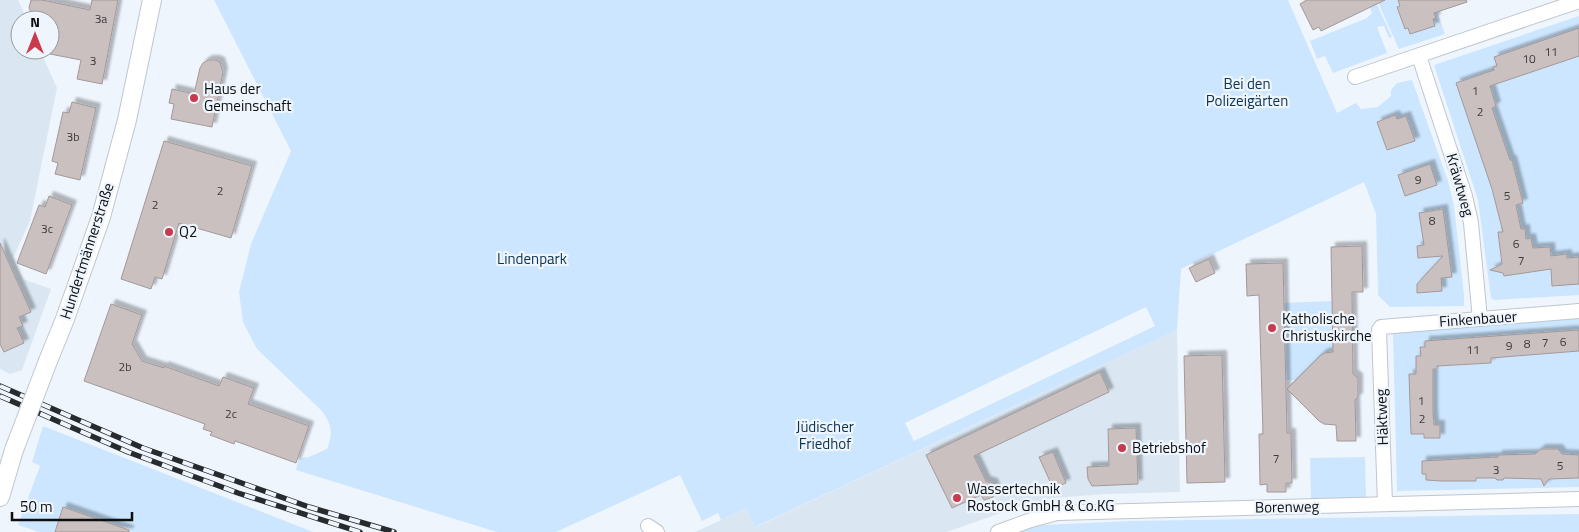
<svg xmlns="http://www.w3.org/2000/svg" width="1579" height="532" font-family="'Titillium Web',sans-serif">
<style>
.built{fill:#dae7f3}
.green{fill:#cce6ff;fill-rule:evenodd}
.building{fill:#cbc0c0;stroke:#a39898;filter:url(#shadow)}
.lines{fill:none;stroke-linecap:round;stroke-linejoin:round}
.minor-casing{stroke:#bfc6cd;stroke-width:16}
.tertiary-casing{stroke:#bfc6cd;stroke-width:20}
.minor{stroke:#fff;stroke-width:14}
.tertiary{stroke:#fff;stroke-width:18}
.rail-casing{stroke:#282b2d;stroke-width:5.5}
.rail{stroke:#eef5fd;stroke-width:4;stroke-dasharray:11;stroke-linecap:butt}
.tertiary-bridge-casing{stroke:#bfc6cd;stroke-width:20;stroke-linecap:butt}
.tertiary-bridge{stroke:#fff;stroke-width:18}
.poi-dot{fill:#ca3a4d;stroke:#eef5fd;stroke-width:2}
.labels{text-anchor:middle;stroke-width:4.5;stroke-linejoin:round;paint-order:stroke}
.number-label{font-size:12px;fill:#3c3a3c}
.park-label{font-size:15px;fill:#0b3353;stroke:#eef5fd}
.poi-label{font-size:15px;fill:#0c0e10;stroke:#eef5fd;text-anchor:start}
.street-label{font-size:15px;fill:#0c0e10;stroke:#eef5fd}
</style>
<defs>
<filter id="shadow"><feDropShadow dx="4.5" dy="-4.5" stdDeviation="1" flood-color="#0004"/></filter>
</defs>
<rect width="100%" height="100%" fill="#eef5fd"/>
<g class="built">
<polygon points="0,0 18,0 27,20 20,20 20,50 40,50 57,88 30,221 13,258 23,279 51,289 22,370 10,374 0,369"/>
<polygon points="1177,330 1180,492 1106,494 1053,498 1023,505 947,532 695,532 747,508 756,527"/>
</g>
<g class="green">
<path d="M214,0H1288L1337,113L1356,103L1361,109L1378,107L1391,96V90L1397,83L1412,80L1448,181L1454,206L1464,295V306L1390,307L1378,295L1376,214L1364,182L1181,269L1177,330L755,527L747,508L721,520L718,513L702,521L680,475L556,532H497L296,470L299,458L309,457L327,449C333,433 332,427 323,412L257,349L243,322L239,292L251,244L291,151ZM1146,307L1155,326L914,441L905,423Z"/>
<polygon points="1367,0 1375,0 1392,37 1389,38 1384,26 1377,27 1387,53 1333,73 1325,56 1317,59 1310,41 1367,18 1372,13"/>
<polygon points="1377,0 1433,0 1445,34 1399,49"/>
<polygon points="1579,16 1579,295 1494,300 1491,298 1478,200 1434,65"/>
<polygon points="1332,301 1334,356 1328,353 1324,353 1296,380 1286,380 1284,303"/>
<polygon points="1579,317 1579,487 1397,491 1393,333"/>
<polygon points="43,426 313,532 39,532 18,525 40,466 32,462"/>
<polygon points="1365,457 1366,499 1311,500 1310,458"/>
<polygon points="1579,514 1579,532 1014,532 1042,525 1131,521"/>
</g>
<g class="building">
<polygon points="31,0 42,0 90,10 92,0 118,0 102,84 77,79 81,60 50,54 50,20 35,20 29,8"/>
<polygon points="1307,0 1385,0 1321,31 1319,27 1313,30 1300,4"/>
<polygon points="1398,0 1466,0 1467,2 1434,13 1436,18 1433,19 1435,26 1410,34 1408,28 1405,29 1397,7 1400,6"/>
<polygon points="1579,28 1579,56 1490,86 1496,106 1492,108 1510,160 1512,160 1523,203 1516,205 1521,229 1525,229 1526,239 1531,238 1533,248 1550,247 1551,256 1567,254 1567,258 1579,257 1579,284 1552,286 1551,269 1504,276 1503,273 1490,270 1502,264 1498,232 1503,232 1492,189 1456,83 1494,70 1493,67 1497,66 1494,57"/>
<polygon points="208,60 215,60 220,62 223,72 212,127 171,119 174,104 169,103 172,89 194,94 200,68 203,63"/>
<polygon points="72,102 96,108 80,180 55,174 58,163 52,161 63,112 69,113"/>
<polygon points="1395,115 1397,119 1406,116 1415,141 1387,150 1377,122"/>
<polygon points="164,141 252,166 231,238 179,223 162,279 155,277 151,289 121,279"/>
<polygon points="1430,164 1437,185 1405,196 1398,175"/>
<polygon points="49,196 72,205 46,274 17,263 39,205 45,207"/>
<polygon points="1443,209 1452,277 1441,278 1442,291 1417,293 1417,284 1443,256 1418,258 1417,246 1424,245 1419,213"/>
<polygon points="0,243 31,312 19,317 23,326 17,328 24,343 4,352 0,344"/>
<polygon points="1362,246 1363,292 1352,292 1353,374 1358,378 1358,397 1355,400 1356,441 1337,441 1336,425 1324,424 1319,421 1287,389 1321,355 1324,353 1333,352 1331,247"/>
<polygon points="1209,259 1215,273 1196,282 1189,268"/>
<polygon points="1283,263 1287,433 1291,433 1292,483 1286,483 1286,492 1267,492 1267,484 1260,485 1259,434 1263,434 1259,295 1247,296 1246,264"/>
<polygon points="111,304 142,315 132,344 142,361 164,368 164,366 219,386 223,377 254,388 248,404 309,426 296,463 235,441 234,444 210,435 212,432 203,429 205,424 84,381"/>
<polygon points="1579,330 1579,351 1491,358 1491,363 1437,366 1437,369 1433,369 1433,412 1434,425 1440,425 1440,438 1424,438 1424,434 1411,434 1409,374 1416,374 1416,356 1421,356 1420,347 1425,347 1425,341"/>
<polygon points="1222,355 1225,482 1187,483 1184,356"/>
<polygon points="1100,372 1109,392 974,456 986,481 993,483 996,491 993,497 984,500 981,495 952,508 926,455"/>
<polygon points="1136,428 1138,484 1092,486 1088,479 1087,467 1109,466 1108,429"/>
<polygon points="1541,449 1558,449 1562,454 1579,455 1579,478 1549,479 1544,486 1541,479 1504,478 1503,480 1497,480 1495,478 1476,478 1476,481 1441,481 1426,480 1426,474 1422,474 1422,461 1498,457 1498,455 1535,454"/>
<polygon points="1053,452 1066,483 1053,488 1039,457"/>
<polygon points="63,507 129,530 129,532 55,532"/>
</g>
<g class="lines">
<g class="minor-casing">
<g id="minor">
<polyline points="1419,56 1465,196 1471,223 1480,319"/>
<polyline points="1355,77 1579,1"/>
<polyline points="1385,504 1379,330 1381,327 1579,311"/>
<polyline points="648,526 657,532"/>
<polyline points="998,532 1031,520 1057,513 1579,499"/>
</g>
</g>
<g class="tertiary-casing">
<g id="tertiary">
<polyline points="48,361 65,319 101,217 127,120 152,0"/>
<polyline points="0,497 14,450"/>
</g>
</g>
<use href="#minor" class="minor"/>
<use href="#tertiary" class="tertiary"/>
<g class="rail-casing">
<g id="rail">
<polyline points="0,386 143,448 309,507 394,532"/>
<polyline points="0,396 128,452 238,493 360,532"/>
</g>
</g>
<use href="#rail" class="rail"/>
<g class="tertiary-bridge-casing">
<polyline id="tertiary-bridge" points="14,450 48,361"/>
</g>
<use href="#tertiary-bridge" class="tertiary-bridge"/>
</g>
<g class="poi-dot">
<circle cx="194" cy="98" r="5"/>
<circle cx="169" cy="232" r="5"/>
<circle cx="1272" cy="328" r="5"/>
<circle cx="1122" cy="448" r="5"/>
<circle cx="957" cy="498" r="5"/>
</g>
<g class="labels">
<g class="number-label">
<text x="101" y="23">3a</text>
<text x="1551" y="56">11</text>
<text x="1529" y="63">10</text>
<text x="93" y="65">3</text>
<text x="1475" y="95">1</text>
<text x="1480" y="116">2</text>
<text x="73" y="141">3b</text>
<text x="1418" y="184">9</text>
<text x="220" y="195">2</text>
<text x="1507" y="200">5</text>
<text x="155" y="209">2</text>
<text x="1432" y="225">8</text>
<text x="47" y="233">3c</text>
<text x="1516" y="248">6</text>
<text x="1521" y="265">7</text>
<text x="1563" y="346">6</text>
<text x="1545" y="347">7</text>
<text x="1527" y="348">8</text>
<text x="1509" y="350">9</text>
<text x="1473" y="354">11</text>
<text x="125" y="371">2b</text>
<text x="1421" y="405">1</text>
<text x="231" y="418">2c</text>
<text x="1422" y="423">2</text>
<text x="1276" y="463">7</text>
<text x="1560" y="470">5</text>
<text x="1496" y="474">3</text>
</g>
<g class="park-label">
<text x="1247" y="89">Bei den<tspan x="1247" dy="17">Polizeigärten</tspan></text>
<text x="532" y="264">Lindenpark</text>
<text x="825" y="432">Jüdischer<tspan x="825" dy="17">Friedhof</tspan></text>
</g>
<g class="poi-label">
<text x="204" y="94">Haus der<tspan x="204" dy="17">Gemeinschaft</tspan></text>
<text x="179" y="237">Q2</text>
<text x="1282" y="324">Katholische<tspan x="1282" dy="17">Christuskirche</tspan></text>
<text x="1132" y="453">Betriebshof</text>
<text x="967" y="494">Wassertechnik<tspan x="967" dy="17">Rostock GmbH &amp; Co.KG</tspan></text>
</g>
<g class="street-label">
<text transform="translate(1460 185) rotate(74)" y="5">Kräwtweg</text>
<text transform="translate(87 251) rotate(-72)" y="5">Hundertmännerstraße</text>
<text transform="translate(1478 319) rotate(-4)" y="5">Finkenbauer</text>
<text transform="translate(1382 417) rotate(-92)" y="5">Häktweg</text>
<text transform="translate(1287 507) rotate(-1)" y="5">Borenweg</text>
</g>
</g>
<g transform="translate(35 35)"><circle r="24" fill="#eef5fd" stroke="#94999e"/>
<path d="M0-4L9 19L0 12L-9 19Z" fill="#ca3a4d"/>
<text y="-8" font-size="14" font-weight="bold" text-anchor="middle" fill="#0c0e10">N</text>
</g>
<path d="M12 512v8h120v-8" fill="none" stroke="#0c0e10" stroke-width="2.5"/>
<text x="20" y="512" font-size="15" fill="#0c0e10" stroke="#eef5fd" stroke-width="4" paint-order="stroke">50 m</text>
</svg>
